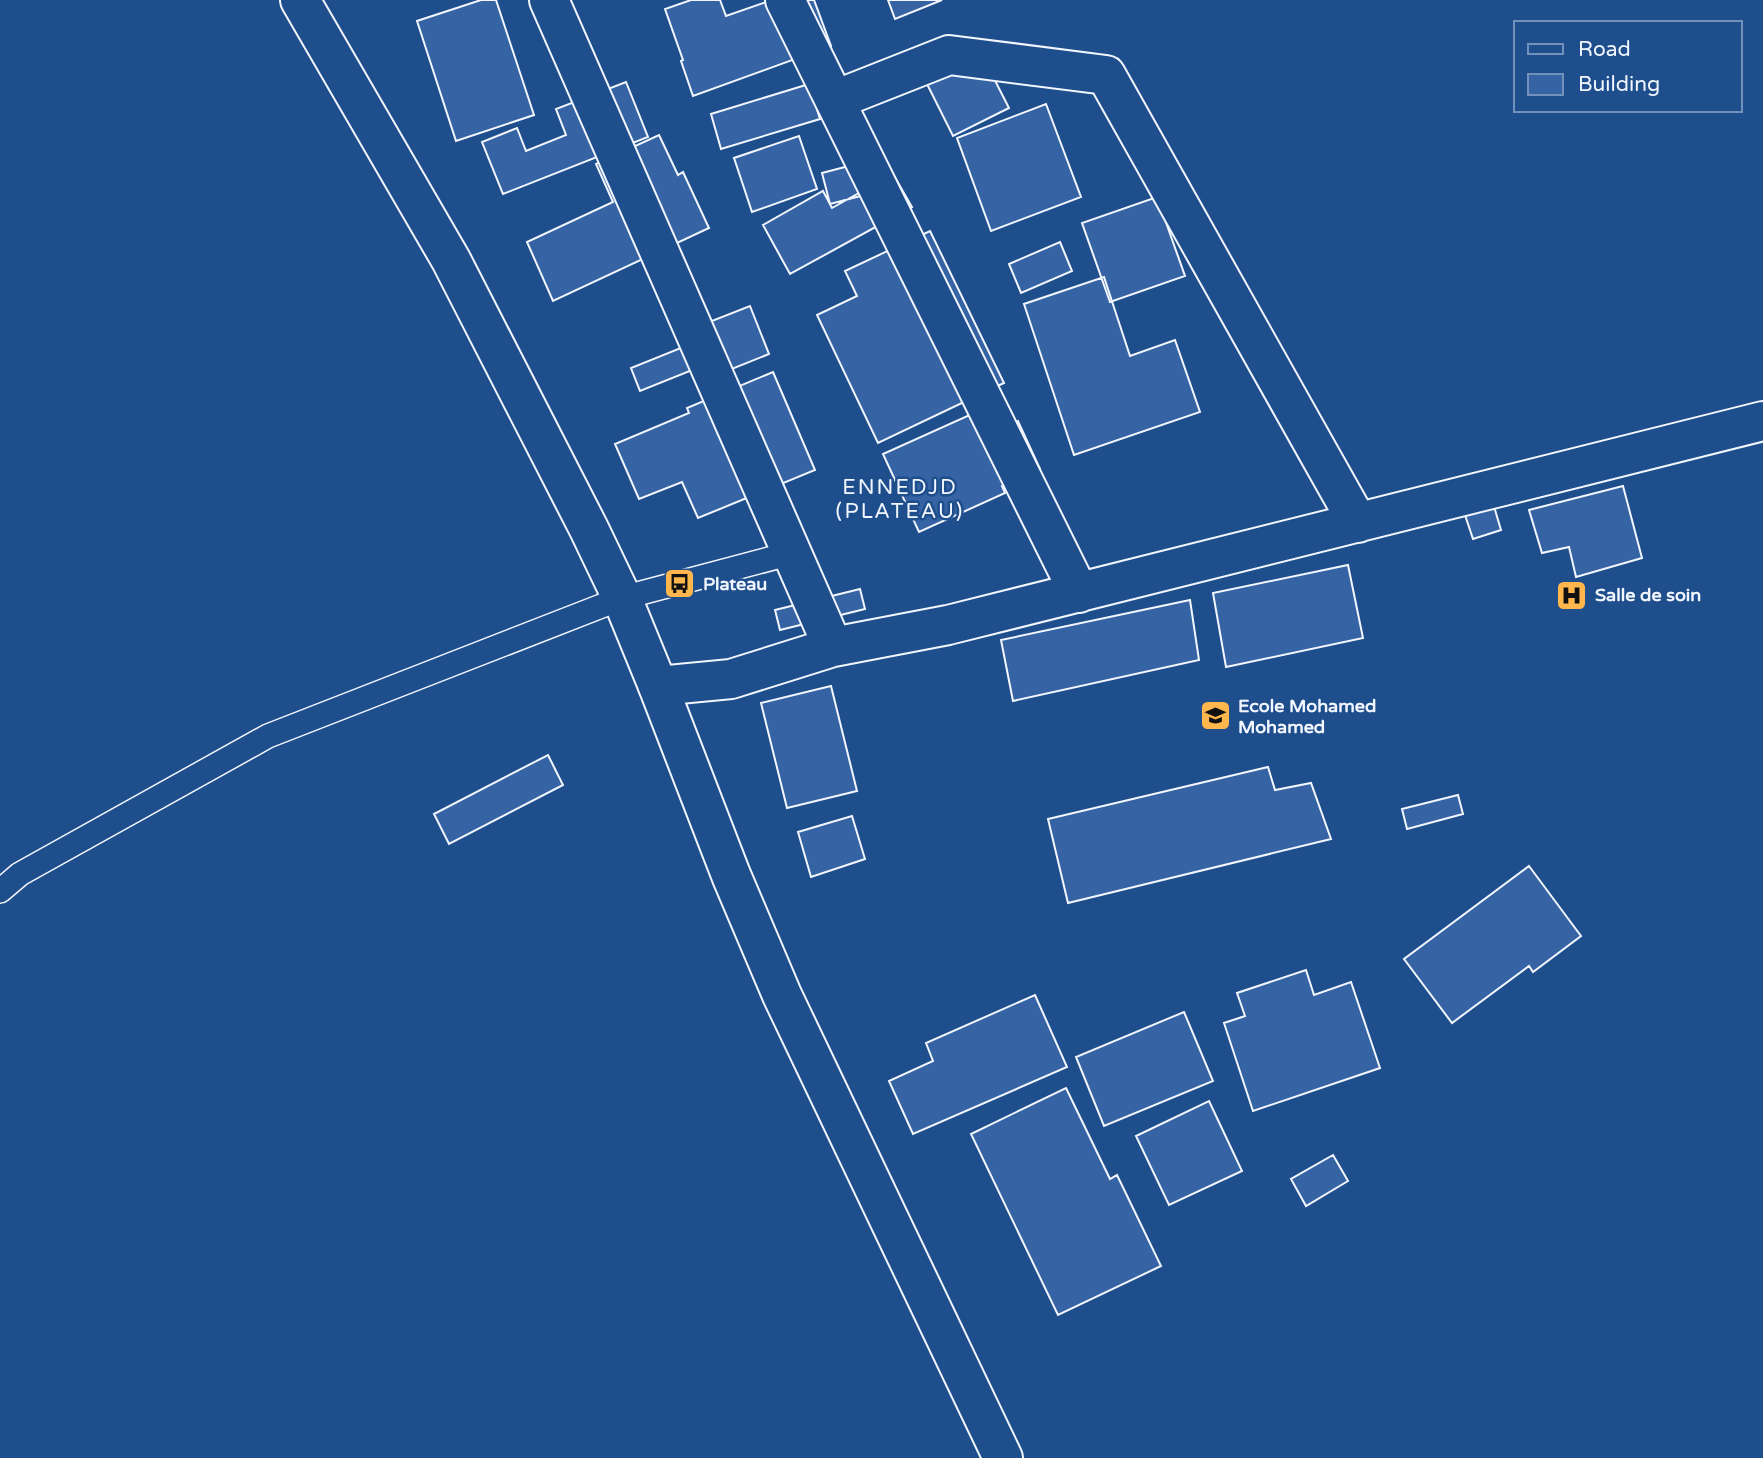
<svg xmlns="http://www.w3.org/2000/svg" width="1763" height="1458" viewBox="0 0 1763 1458" font-family="'Varela Round',sans-serif">
  <rect width="100%" height="100%" fill="#1f4e8c"/>
  <path fill="#3563a3" stroke="#f2f6ff" stroke-width="2" d="M481,0H496L534,115L456,141L417,21Z
    M691,0H720L726,16L772,0H814L831,46L693,96L681,61L683,60L665,9Z
    M888,0H942L895,19Z
    M981,53L1009,108L953,136L925,80Z
    M626,82L648,137L503,194L482,142L517,128L526,151L566,135L556,109Z
    M809,84L820,119L721,149L711,114Z
    M1046,104L1081,197L991,231L957,138Z
    M659,135L678,175L683,172L709,228L553,301L527,242L613,202L596,164Z
    M799,136L817,189L752,212L734,158Z
    M864,162L872,193L830,204L822,173Z
    M893,174L912,207L790,274L763,225L823,191L832,208Z
    M1157,197L1185,276L1110,302L1082,223Z
    M930,231L1004,383L878,443L817,315L857,296L845,271Z
    M1060,242L1072,271L1021,293L1009,264Z
    M1104,277L1130,356L1175,340L1200,412L1074,455L1024,304Z
    M750,306L769,354L707,379L702,366L640,391L631,368L681,348L676,335Z
    M773,372L815,470L698,518L682,482L639,499L615,444L689,413L687,408Z
    M974,413L985,437L1018,421L1040,469L1002,486L1005,493L919,532L883,454Z
    M1623,486L1642,558L1576,577L1569,547L1542,553L1529,510Z
    M1493,503L1501,530L1473,539L1464,512Z
    M1348,565L1363,638L1226,667L1213,593Z
    M860,589L865,609L780,630L775,610Z
    M1190,600L1199,660L1013,701L1001,640Z
    M831,686L857,791L787,808L761,703Z
    M548,755L563,785L449,844L434,814Z
    M1268,767L1275,790L1311,783L1331,839L1068,903L1048,819Z
    M1458,795L1463,814L1407,829L1402,809Z
    M852,816L865,859L811,877L798,832Z
    M1529,866L1581,936L1533,972L1529,966L1452,1023L1404,959Z
    M1306,970L1314,995L1351,982L1380,1068L1253,1111L1224,1023L1245,1016L1237,993Z
    M1035,995L1067,1067L913,1134L889,1081L933,1061L926,1043Z
    M1184,1012L1213,1081L1104,1126L1076,1057Z
    M1066,1088L1110,1179L1117,1175L1161,1266L1058,1315L971,1134Z
    M1209,1101L1242,1171L1169,1205L1136,1136Z
    M1333,1155L1348,1181L1306,1206L1291,1179Z"/>
  <g fill="none" stroke-linecap="round" stroke-linejoin="round">
    <defs>
      <path id="service" d="M0,891L20,874L268,736L622,598L792,553"/>
      <path id="minor" d="M549,0L833,647
        M785,0L1079,593
        M835,100L949,55L1106,75L1358,523
        M658,686L731,679L833,647L948,625L1763,421"/>
      <path id="secondary" d="M300,0L451,260L589,529L622,598L658,686L731,875L782,995L1003,1458"/>
    </defs>
    <use href="#service" stroke="#f2f6ff" stroke-width="26"/>
    <use href="#minor" stroke="#f2f6ff" stroke-width="42"/>
    <use href="#secondary" stroke="#f2f6ff" stroke-width="42"/>
    <use href="#service" stroke="#1f4e8c" stroke-width="23"/>
    <use href="#minor" stroke="#1f4e8c" stroke-width="38"/>
    <use href="#secondary" stroke="#1f4e8c" stroke-width="38"/>
  </g>
  <defs>
    <symbol id="bus-square" viewBox="-11 -11 22 22"><rect x="-9" y="-9" width="18" height="18" rx="4" fill="#ffb74d" stroke="#1f4e8c"/><path d="M-5-6H5V4H4V6H2V4H-2V6H-4V4H-5ZM-3.5-4V0h7V-4ZM-3.5 1.2v1.5H-2V1.2ZM2 1.2v1.5H3.5V1.2Z" fill="#111"/></symbol>
    <symbol id="hospital-square" viewBox="-11 -11 22 22"><rect x="-9" y="-9" width="18" height="18" rx="4" fill="#ffb74d" stroke="#1f4e8c"/><path d="M-5-5h3v3.5h4V-5h3V5h-3V1.5h-4V5h-3Z" fill="#111"/></symbol>
    <symbol id="school-square" viewBox="-11 -11 22 22"><rect x="-9" y="-9" width="18" height="18" rx="4" fill="#ffb74d" stroke="#1f4e8c"/><path d="M0-5L7-2L0 1L-7-2ZM-4 1L0 2.5L4 1V4Q0 6-4 4Z" fill="#111"/></symbol>
  </defs>
  <g fill-rule="evenodd">
    <use href="#bus-square" x="662" y="566" width="35" height="35"/>
    <use href="#hospital-square" x="1554" y="578" width="35" height="35"/>
    <use href="#school-square" x="1198" y="698" width="35" height="35"/>
  </g>
  <g text-anchor="middle" dominant-baseline="central" stroke-width="5" stroke-linejoin="round" paint-order="stroke">
    <g font-size="18" font-weight="bold" fill="#f2f6ff" stroke="#1f4e8c" text-anchor="start">
      <text x="703" y="584">Plateau</text>
      <text x="1595" y="595">Salle de soin</text>
      <text x="1238" y="706">Ecole Mohamed<tspan x="1238" dy="21">Mohamed</tspan></text>
    </g>
    <g font-size="21" letter-spacing="2" fill="#f2f6ff" stroke="#1f4e8c">
      <text x="900" y="487">ENNEDJD<tspan x="900" dy="24">(PLATEAU)</tspan></text>
    </g>
  </g>
  <rect x="1514" y="21" width="228" height="91" fill="#1f4e8c" stroke="#7391ba" stroke-width="2"/>
  <rect x="1528" y="44" width="35" height="10" fill="#1f4e8c" stroke="#7391ba" stroke-width="2"/>
  <text x="1578" y="56" font-size="21" fill="#f2f6ff">Road</text>
  <rect x="1528" y="74" width="35" height="21" fill="#3563a3" stroke="#7391ba" stroke-width="2"/>
  <text x="1578" y="91" font-size="21" fill="#f2f6ff">Building</text>
</svg>
